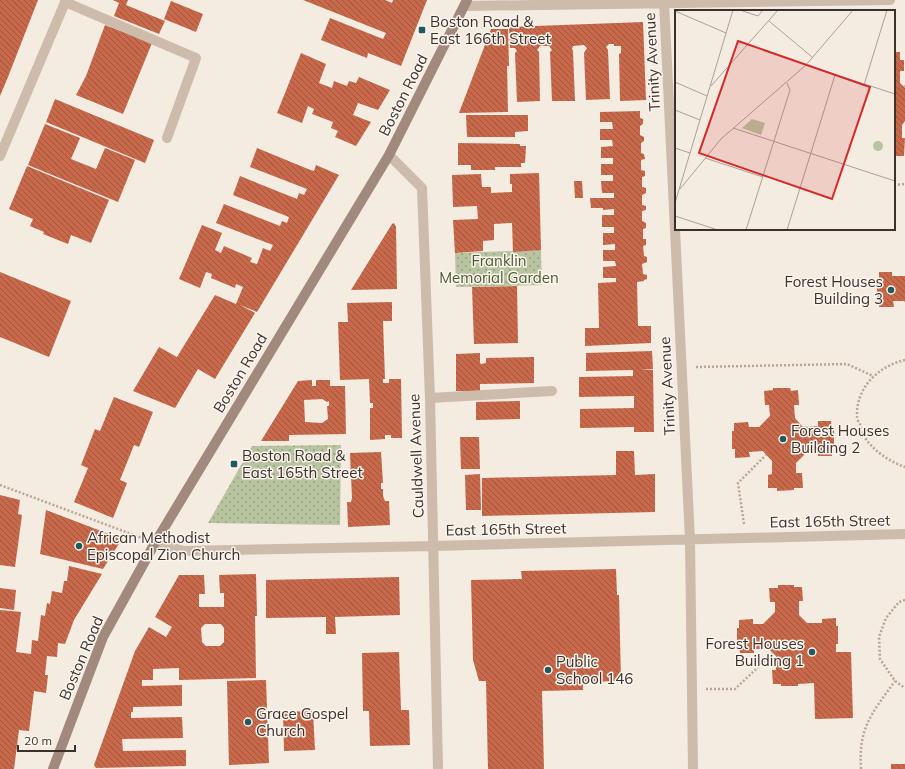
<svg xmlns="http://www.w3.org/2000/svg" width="905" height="769" viewBox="0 0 905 769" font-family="Mulish,sans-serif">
  <defs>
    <pattern id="grass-dots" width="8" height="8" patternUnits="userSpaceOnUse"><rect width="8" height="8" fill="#b8c4a0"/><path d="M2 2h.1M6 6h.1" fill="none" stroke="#97a083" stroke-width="1.8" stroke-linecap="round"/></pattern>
    <pattern id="building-back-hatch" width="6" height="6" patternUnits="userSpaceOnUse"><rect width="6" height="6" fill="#c8694b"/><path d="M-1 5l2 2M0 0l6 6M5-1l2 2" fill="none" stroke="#a4573f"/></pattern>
  </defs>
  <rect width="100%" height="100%" fill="#f4ebe1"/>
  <path fill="url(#grass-dots)" d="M541,250L542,285L456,287L455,253Z
    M341,445L340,525L208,523L252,446Z"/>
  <path fill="url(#building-back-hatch)" fill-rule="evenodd" d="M0,0H38L8,77H3H8L0,96Z
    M113,0H128L126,5L165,21L159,34L114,16L119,3Z
    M303,0H385L392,3L393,0H427L401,66L368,53L367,58L321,40L330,18L383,39L386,33Z
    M171,1L203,14L196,32L164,19Z
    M643,22L646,100L620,101L619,54L621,53V46H614V44H609L606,47L608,50L610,99L586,100L584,53L587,48L584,45L573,46L572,49L573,51L575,101H552L550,52L552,50L549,46H540L537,50L539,52L540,101L517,102L515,53L517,51L515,48H510L509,27Z
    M105,25L152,43L123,114L76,95L86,76Z
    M491,29H508L509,66H507L508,112L459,113Z
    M894,52H900V60H904V71H900V83L905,88V121L902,125V138H905L904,156H894Z
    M301,53L326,64L319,83L332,88L334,81L347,86L349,81L356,83L359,77L390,90L378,110L358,103L353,115L371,122L356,146L335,137L338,131L331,128L333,122L312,114L314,109L308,106L302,123L277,113Z
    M55,99L154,140L145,163L46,122Z
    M640,111V118L643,119V124L640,126V135L644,137V141L641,143V153L644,154L645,159L641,160V170L645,171V176L642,177V187L646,188V193L642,195V205L646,206V210L642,211V221L646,223V228L643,229V239H646V245L643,246L644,256L647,257V262L642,264L643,274L647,275V279L644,280V281L637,282L638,326H651V343L585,346V328H599L598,283L616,282V278H603V267L616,266L615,261H603V250H615V244L603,245V233H614V227H602V215H614V209L603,210V208H591L590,198H614V193H602L601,181H613V175H601V164H613V158H601V147L613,146L612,140H600V129H613L612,122H600V112Z
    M466,115H528V131L515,132V137H467Z
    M45,124L80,138L71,159L96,169L105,148L135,160L118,202L28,165Z
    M458,143L520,144V146H526L525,163H521V167H495V170H471V165H458Z
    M257,148L308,169L314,171L316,165L339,175L257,312L240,305L255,313L215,379L198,369L175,408L133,391L159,347L177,357L215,295L236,304L243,287L236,284L235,288L211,278L212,274L206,272L200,288L179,279L202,225L222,233L215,250L221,253L224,246L252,258L250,262L257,264L263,248L270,251L273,245L216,223L224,204L280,226L282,221L287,223L289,217L233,195L240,176L297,199L299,193L304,195L307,189L250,167Z
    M27,166L109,200L91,243L71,235L68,244L43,234L44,232L30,226L33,219L9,209Z
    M539,173L541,250L513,252L512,223L494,224V240L483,241V251L455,253L453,220L478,219L477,206L453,207L452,175L481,174L482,187H491V193L512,192V184H510V174Z
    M574,181H582L583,198H575Z
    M394,223L396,227L397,289L351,290L392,224Z
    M0,272L71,301L49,357L0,337Z
    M879,272H892V276H905V302L904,301H893L894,307H879V298H877V281H879Z
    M517,286L518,343L474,344L472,287Z
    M392,302V321H383L385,379H383V383H389V379H401L402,438H391V435H385V439L370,440V408H373V403H370L369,379L340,380L338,322H348L347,303Z
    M652,351L653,369L641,370H653L654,432H634V427L580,428V409L634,408V396L579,397V377L633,376V370L586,371V353Z
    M480,353V363L481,364L486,363V358L534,357V383L480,384V391H456V354Z
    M312,380V386H316V380H330V386H345L346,434L289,435V441H261L298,381ZM322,399L327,402L329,401V406H327L328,419L322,423L305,422L304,400Z
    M773,388H790L791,391L798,390L799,405H794L795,418L803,427L818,426V421H831L832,430H834V447H832V456H818V452H807L796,463V473H802L803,488H794V490L777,491V488H768V475L772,474V461L763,451L749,452L750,457L735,458V449H732V431H734V423L748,422L749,427H759L770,416L769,405H765L764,391L773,390Z
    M114,397L153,412L139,447L134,445L120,480L127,483L113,518L74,502L88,468L81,465L95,429L100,431Z
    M520,401V419L476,420V402Z
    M460,437H479L480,469H461Z
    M616,451H634L635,475L655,474V512L482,516V478L616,475Z
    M381,452L383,483H381V489H383V496L385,501H389L390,525L348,527L347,502H351L352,498L350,453Z
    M480,474L481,510H466L465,475Z
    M0,495L20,500L18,514L22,515L15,567L0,565Z
    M46,510L122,539L103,569L40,554Z
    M69,566L102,574L74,620L65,644L58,643L57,657L47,656L45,675H48L46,693L34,691L29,731L19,730L14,769H0V610L21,612L16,652L31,654L32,640L38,641L41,615L45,616L47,603L50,604L52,591L62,593L64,581H67Z
    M616,569L617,595H619L621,681L583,682V690L542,691L544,769H488L486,681H479L473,660L471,580L522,579L521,571Z
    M256,574L257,616H255L256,678L179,680V668L153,669V680H142V686L182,685V706L133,707V712H131V718L182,717L183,738L122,739L123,751L186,750V766L96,768L94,765L135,651L149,627L166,637L172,627L155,617L179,575H204L205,594H199V607H224V593H220L219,575ZM205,624H221L224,628V642L220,646H206L202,642L201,628Z
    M399,577L400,615L335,617L336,634H326V617L266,618V580Z
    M778,585H794V587H802L803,601H799V615L807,623H822V619L836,618V626H838V644H836V652H851L853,718L815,719L814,683L798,684V686H781V684H773L772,670H776V656L769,649H754V653H740L739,645H737V628H739V620L753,619V624H763L775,612V602H770L769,588H778Z
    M0,588L16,590L14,610L0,608Z
    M399,652L401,710H409L410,745L370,746L369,711H363L362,653Z
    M266,680L269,763L229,765L227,681Z
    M313,711L315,750L284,751L283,712Z
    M891,764H905V769H891Z"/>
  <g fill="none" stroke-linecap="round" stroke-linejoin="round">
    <path stroke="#b9a596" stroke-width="2.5" stroke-dasharray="2 2" stroke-linecap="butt" d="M904,87L905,86
      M894,185L905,184
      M905,360C879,366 856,387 857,416C857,418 858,422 860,424C861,428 862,433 864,436C872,450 890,462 905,467
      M696,367L847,364L873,376
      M0,485L142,538
      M744,524L738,483L766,455
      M905,600L899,602L886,618L879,637L880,659L895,681L905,688
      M706,689H735L773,653
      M861,769C858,728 872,713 895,681"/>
    <path stroke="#cdbbac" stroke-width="10" d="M65,2L196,58L167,138
      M430,398L552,391"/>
    <path stroke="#cdbbac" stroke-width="10" d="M664,2L690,540L693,769
      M465,6L890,0
      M389,155L422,188L430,398L438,769
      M0,156L66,0
      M155,543L184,551L434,546L905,534"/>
    <path stroke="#a18a7d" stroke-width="10" d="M53,769L103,637L155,543L389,155L467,0"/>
  </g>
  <g fill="#1f5a5e" stroke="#fbf5ee" stroke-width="1.5">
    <rect x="418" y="26" width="8" height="8" rx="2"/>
    <circle cx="891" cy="290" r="4"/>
    <circle cx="783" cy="439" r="4"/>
    <rect x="230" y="460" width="8" height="8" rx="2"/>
    <circle cx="79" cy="546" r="4"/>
    <circle cx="812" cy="652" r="4"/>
    <circle cx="548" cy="670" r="4"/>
    <circle cx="248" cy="722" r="4"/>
  </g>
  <g text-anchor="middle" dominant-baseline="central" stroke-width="3" stroke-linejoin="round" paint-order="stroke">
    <g font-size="15" fill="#3b302b" stroke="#fbf5ee" text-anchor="start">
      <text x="430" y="21">Boston Road &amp;<tspan x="430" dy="17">East 166th Street</tspan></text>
      <text x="883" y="281" text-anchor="end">Forest Houses<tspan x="883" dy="17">Building 3</tspan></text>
      <text x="791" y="430">Forest Houses<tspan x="791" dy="17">Building 2</tspan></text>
      <text x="242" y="455">Boston Road &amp;<tspan x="242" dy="17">East 165th Street</tspan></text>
      <text x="87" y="537">African Methodist<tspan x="87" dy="17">Episcopal Zion Church</tspan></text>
      <text x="804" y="643" text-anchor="end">Forest Houses<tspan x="804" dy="17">Building 1</tspan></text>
      <text x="556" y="661">Public<tspan x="556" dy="17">School 146</tspan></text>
      <text x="256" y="713">Grace Gospel<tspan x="256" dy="17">Church</tspan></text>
    </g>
    <g font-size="15" fill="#3b302b" stroke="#fbf5ee">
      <text transform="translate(652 62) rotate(-93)">Trinity Avenue</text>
      <text transform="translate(403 95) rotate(-63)">Boston Road</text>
      <text transform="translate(240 373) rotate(-59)">Boston Road</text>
      <text transform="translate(667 386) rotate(-93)">Trinity Avenue</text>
      <text transform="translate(416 456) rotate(-92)">Cauldwell Avenue</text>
      <text transform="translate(830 521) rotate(-1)">East 165th Street</text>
      <text transform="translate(506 529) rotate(-1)">East 165th Street</text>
      <text transform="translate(81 658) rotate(-67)">Boston Road</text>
    </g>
    <g font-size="15" fill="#4a5a2e" stroke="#fbf5ee">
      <text x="499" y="260">Franklin<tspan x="499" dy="17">Memorial Garden</tspan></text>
    </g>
  </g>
  <g transform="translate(675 10)">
    <rect width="220" height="220" fill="#f4ebe1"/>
    <path d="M77,109L90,113L86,125L67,118Z" fill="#b8c4a0"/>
    <path d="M198 136a5 5 0 1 1 10 0a5 5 0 1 1-10 0Z" fill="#b8c4a0"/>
    <path fill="none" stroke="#aaa098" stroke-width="1" d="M65,0L83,6L88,0M0,1L51,23M94,11L137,47M131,55L220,84M0,72L32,86M189,75L212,0M36,76L103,0M0,100L25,110M58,118L220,171M0,138L15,143M30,148L88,167M5,179L46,129L131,55L178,0M0,193L58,0M0,206L43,220M71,220L115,80L112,73M112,220L160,65"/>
    <path fill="#d62828" fill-opacity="0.15" stroke="#d62828" stroke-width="2" d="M63,31L195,77L157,189L24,143Z"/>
    <rect width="220" height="220" fill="none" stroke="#3b302b" stroke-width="2"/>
  </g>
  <path d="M18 745v6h57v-6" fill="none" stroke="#3b302b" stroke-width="2"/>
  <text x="24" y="745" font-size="12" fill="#3b302b" stroke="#fbf5ee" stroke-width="3" paint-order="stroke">20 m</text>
</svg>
